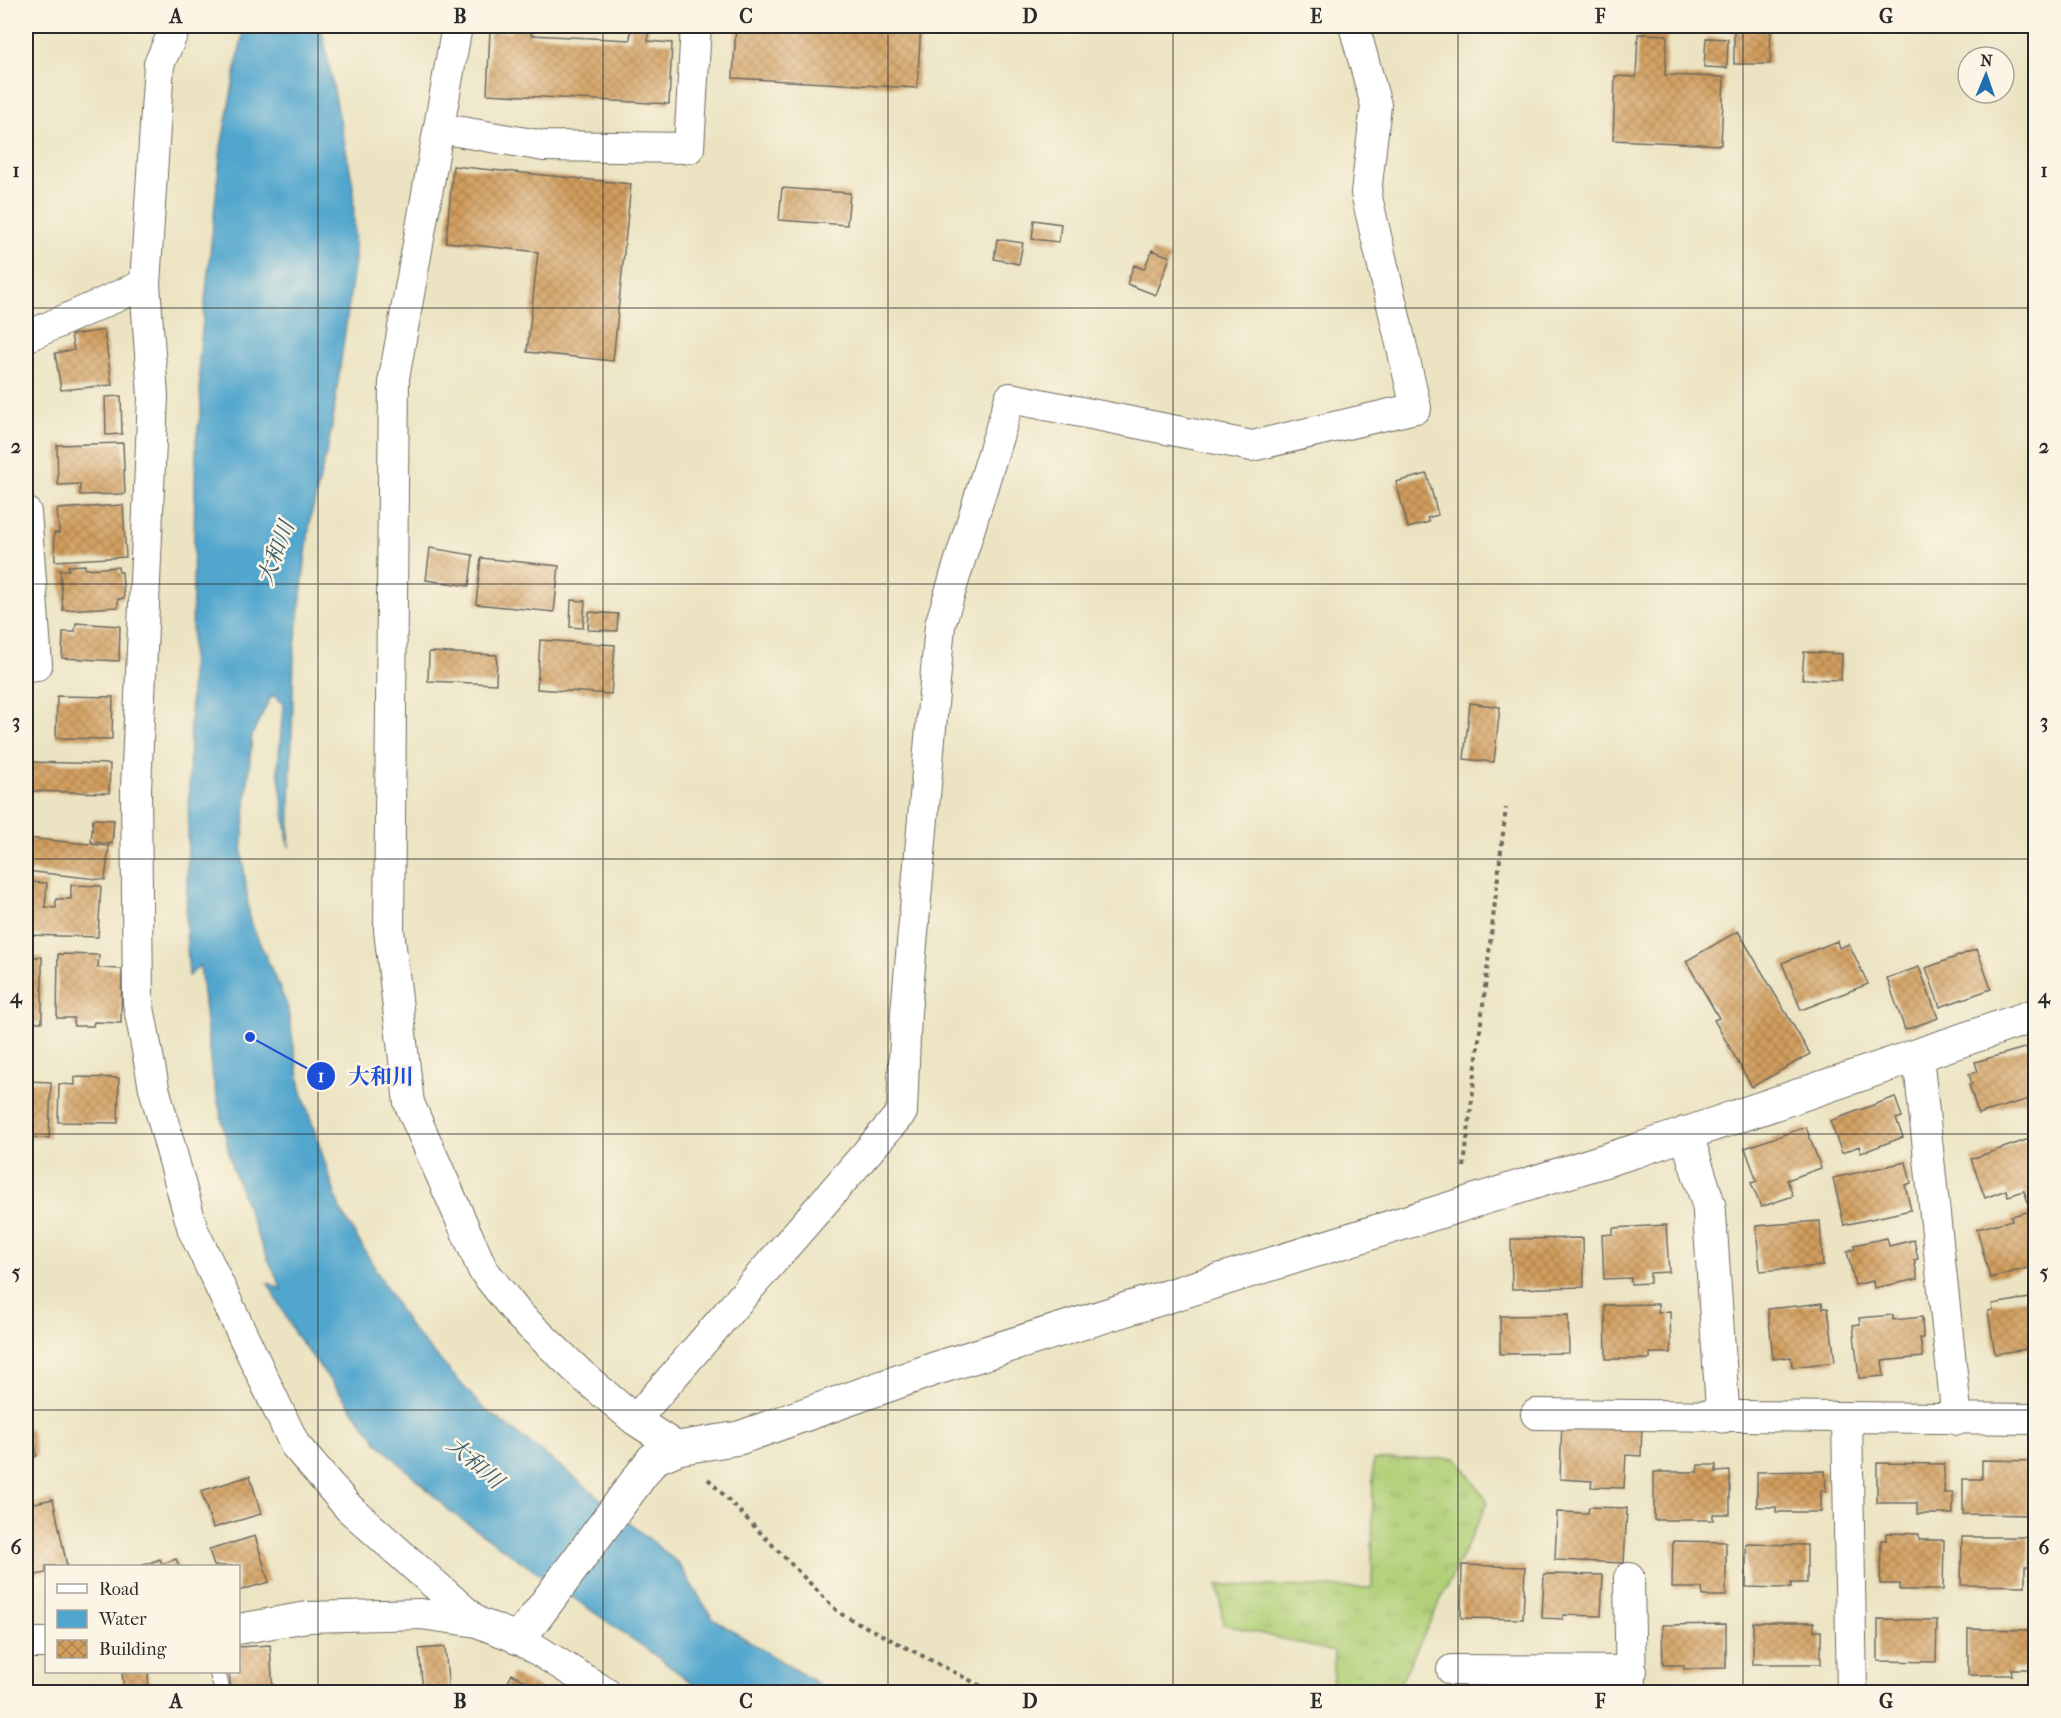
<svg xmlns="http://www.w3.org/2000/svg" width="2061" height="1718" viewBox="0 0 2061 1718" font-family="'IM FELL French Canon','Noto Serif JP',serif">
  <defs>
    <pattern id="grass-tufts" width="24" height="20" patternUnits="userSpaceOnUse" patternTransform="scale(1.5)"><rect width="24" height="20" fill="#b1d078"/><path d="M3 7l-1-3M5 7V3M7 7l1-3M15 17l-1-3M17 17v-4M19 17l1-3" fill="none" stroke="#98b368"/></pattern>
    <pattern id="building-cross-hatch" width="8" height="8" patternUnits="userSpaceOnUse" patternTransform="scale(1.5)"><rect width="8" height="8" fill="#d29e5d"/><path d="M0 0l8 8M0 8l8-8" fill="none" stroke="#ab814d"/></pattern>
  </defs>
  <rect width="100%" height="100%" fill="#fcf5e5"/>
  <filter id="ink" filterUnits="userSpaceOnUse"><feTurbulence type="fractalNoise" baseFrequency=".0167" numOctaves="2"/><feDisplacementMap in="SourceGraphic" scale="12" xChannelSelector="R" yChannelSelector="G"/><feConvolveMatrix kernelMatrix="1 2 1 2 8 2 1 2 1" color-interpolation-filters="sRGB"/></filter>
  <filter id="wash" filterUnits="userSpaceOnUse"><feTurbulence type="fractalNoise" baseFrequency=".008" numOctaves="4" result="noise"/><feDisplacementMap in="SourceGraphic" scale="24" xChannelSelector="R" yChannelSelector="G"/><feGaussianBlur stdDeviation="1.35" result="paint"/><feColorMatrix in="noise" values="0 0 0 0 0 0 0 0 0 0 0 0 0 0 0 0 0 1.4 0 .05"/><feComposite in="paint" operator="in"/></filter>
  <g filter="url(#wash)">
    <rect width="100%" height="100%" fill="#ebe3c1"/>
    <path fill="url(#grass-tufts)" stroke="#6e7e52" stroke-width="1.5" d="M1457,1458L1488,1502L1396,1692H1332L1334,1652L1223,1624L1218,1585L1372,1588L1373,1460Z"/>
    <path fill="#51a6cd" stroke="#3e687c" stroke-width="1.5" d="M244,26H321L353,185L355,260L331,432L310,520L294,655L289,847L278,769L283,704L272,695L252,735L242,852L250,921L287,1005L301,1089L340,1209L409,1326L482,1407L568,1472L678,1563L713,1619L831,1692H704L652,1653L451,1512L379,1444L295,1334L268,1283L282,1289L257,1235L232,1167L211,1069L200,965L189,976L186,930L196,440L201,410L199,360L221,147Z"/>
    <g id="blocks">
      <path fill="url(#building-cross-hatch)" d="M512,26H532L531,35L630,40L631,26H649L648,41L672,43L669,104L487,94L490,31L511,33Z
        M736,26H921L917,88L733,78Z
        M1734,26H1771L1770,64H1734Z
        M1638,34L1667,35L1665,75L1724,77L1721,145L1613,140L1615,76L1636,77Z
        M1706,38L1728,39L1727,68L1704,67Z
        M453,166L631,184L613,361L527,352L538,252L446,242Z
        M782,188L850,193L847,225L779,220Z
        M1034,220L1061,224L1059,242L1032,239Z
        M997,239L1023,243L1019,264L994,259Z
        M1152,250L1170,257L1156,295L1127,284L1134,265L1144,269Z
        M104,330L112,385L61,390L55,353L74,350L71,335Z
        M121,396L122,434L106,435L105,397Z
        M123,443L125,494L80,495V484L58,485L57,445Z
        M1427,474L1438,515L1427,518L1429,522L1408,528L1396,482Z
        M123,505L126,557L55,561L54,533H59L57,509Z
        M430,548L473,555L469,586L426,580Z
        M481,558L559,566L554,612L476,604Z
        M85,565V569L118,567L119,572H122L124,598L118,599V607L63,610L60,570H69L68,566Z
        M571,600L585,601L583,628L570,627Z
        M589,612L618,614L617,631L588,630Z
        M76,623L120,626L119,661L62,658L63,632H75Z
        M540,640L615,645L611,694L537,689Z
        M429,652L497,655L496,684L428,681Z
        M1804,652L1842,654L1841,680L1802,679Z
        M57,696L113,697L112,739L56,738Z
        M1470,703L1500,707L1494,762L1464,759Z
        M27,762L110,764L109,793L26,791Z
        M93,819L114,820L112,844L91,842Z
        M26,838L109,846L105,880L26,871Z
        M26,882L47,883L45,907L56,908V899H71V885L101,886L98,937L26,935Z
        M1738,931L1810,1054L1752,1087L1714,1020L1719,1018L1686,961Z
        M1837,941L1839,948L1849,944L1868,984L1801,1010L1782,963Z
        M1977,949L1991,989L1940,1007L1926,968Z
        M58,954L99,955L98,968L122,969L121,1023L94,1022L93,1026H74V1018H57Z
        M26,957H42V1022H28V1025H26Z
        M1919,967L1938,1018L1905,1030L1887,978Z
        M2028,1047L2036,1071V1097L1978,1114L1969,1084H1972L1969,1074L1978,1072L1975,1062Z
        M75,1077L119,1078L118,1123L58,1122L59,1084L75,1085Z
        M26,1081L51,1082L49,1138L26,1137Z
        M1895,1097L1902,1117L1896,1119L1903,1137L1861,1153L1859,1146L1842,1153L1830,1121Z
        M1806,1127L1821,1168L1787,1180L1793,1196L1761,1207L1751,1183L1757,1181L1745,1148Z
        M2032,1138L2036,1149V1200L2028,1202L2024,1191L2008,1196L2006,1190L1985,1198L1971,1159Z
        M1906,1162L1911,1183L1905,1185L1911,1210L1844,1225L1833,1178Z
        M2035,1210L2036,1271L2033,1272L2032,1267L1990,1278L1977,1229L2012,1220L2011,1216Z
        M1820,1221L1823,1266L1760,1271L1756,1226Z
        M1666,1225L1669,1272L1650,1273V1283L1631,1284V1278L1604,1279L1602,1235L1613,1234V1228Z
        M1583,1238L1584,1287L1512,1289L1511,1239Z
        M1887,1238L1889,1246L1914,1240L1918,1259L1914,1260L1918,1279L1874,1288L1873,1281L1855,1285L1847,1251L1855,1249L1854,1245Z
        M2036,1297V1353H2033L2032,1348L1995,1354L1988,1311L1993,1310L1992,1304Z
        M1822,1303L1823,1308H1828L1835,1362L1792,1367L1791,1357L1773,1359L1768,1309Z
        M1658,1304V1313L1670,1312L1671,1353H1650V1359H1606L1605,1305Z
        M1568,1315L1569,1353L1500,1354V1316Z
        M1893,1315V1320L1922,1317L1923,1338H1920L1923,1357L1882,1361L1884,1376L1859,1378L1853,1325L1860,1324L1859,1318Z
        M1562,1420L1642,1423L1641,1456L1626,1455L1624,1488L1591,1487L1592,1481L1560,1479Z
        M31,1428L37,1456L26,1459V1429Z
        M1982,1460L2036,1461V1515L1963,1514V1479H1982Z
        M1877,1463L1944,1464V1493H1953V1514H1917V1503H1877Z
        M1698,1465H1716V1472L1730,1471V1514H1713V1520H1654V1472H1697Z
        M1825,1471L1826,1491H1821V1512H1776V1507H1757V1472Z
        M250,1476L261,1514L213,1528L201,1491Z
        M53,1499L67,1566H46V1573L26,1577V1505Z
        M1589,1507L1627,1508L1624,1563L1555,1560L1557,1512L1588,1513Z
        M1886,1533L1919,1534V1540H1944L1943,1590H1900V1584H1880L1881,1540H1886Z
        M255,1536L269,1582L238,1591V1566H214L209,1550Z
        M1962,1537H2029V1567H2025V1586L1961,1585Z
        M1673,1541L1726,1542V1596H1703L1702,1588H1672Z
        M1746,1544L1807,1545V1583H1791V1588L1746,1587Z
        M160,1559L162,1564L176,1559L179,1566H141Z
        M1462,1565L1525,1567L1523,1619L1461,1618Z
        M1544,1574L1603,1575L1601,1616L1563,1615V1619L1542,1618Z
        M1878,1619L1937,1620L1936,1662L1878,1661Z
        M1753,1622H1814V1631H1821V1664H1753Z
        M1726,1624V1668L1684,1669V1665H1663L1662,1625Z
        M1968,1629L2030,1630V1669H2011L2012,1675H1968Z
        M270,1645L273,1692H231L229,1672H238V1647Z
        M445,1647L449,1692H423L419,1649Z
        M122,1672H148L149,1692H124Z
        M512,1674L542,1689L540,1692H503Z"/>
    </g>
  </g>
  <g filter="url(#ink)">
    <use href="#blocks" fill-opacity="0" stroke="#6e6b60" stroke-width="1.5"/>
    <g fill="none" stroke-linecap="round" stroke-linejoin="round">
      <defs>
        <path id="lane" d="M217,1672L223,1692"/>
        <path id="street" d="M176,26L159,64L145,284L153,396L136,789L138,1002L154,1088L193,1230L295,1445L349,1508L477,1622
          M457,26L394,378L389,930L409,1103L483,1270L519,1315L583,1376L635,1420L678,1448
          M439,128L544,146L689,148L696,26
          M26,337L145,284
          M26,512L37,665L26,666
          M1918,1056L1957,1420
          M1536,1414L2036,1419
          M1847,1418L1852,1692
          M635,1420L902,1112L906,1012L940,625L1010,398L1252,446L1416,408L1366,193L1376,105L1354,26
          M1629,1578L1631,1692
          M238,1629L307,1617L421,1614L477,1622L518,1638L605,1692
          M26,1643H46
          M1452,1670L1632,1671"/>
        <path id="secondary" d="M1686,1133L1709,1206L1723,1416
          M518,1638L535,1618L653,1459L678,1448L739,1438L934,1369L1635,1151L2036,1015"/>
      </defs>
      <use href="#lane" stroke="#6e6b60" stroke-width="17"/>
      <use href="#street" stroke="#6e6b60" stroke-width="32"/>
      <use href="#secondary" stroke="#6e6b60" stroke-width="35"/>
      <path stroke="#6e6b60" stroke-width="4" stroke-dasharray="4.5 4.5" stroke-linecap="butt" d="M1464,1167L1506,808
        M708,1479L839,1613L981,1686L997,1692"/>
      <use href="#lane" stroke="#fff" stroke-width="15"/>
      <use href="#street" stroke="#fff" stroke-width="30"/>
      <use href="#secondary" stroke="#fff" stroke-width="33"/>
    </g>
  </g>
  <path fill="none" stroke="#2b2b2b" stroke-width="1.5" stroke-opacity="0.55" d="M318,26V1692M603,26V1692M888,26V1692M1173,26V1692M1458,26V1692M1743,26V1692M26,308H2036M26,584H2036M26,859H2036M26,1134H2036M26,1410H2036"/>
  <g text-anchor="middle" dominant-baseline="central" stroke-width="5" stroke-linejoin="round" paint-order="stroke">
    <g font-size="22" font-style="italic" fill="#3a5c6c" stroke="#fcf5e5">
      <text transform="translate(276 553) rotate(-69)">大和川</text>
      <text transform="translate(475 1463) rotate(41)">大和川</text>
    </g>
  </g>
  <path fill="none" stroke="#1d4ed8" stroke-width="2" d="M250 1037L321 1076"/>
  <g fill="#1d4ed8" stroke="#fcf5e5" stroke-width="2">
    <circle cx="250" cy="1037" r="6"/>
    <circle cx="321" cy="1076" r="15"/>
  </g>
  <g font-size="18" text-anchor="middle" font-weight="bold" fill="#fff">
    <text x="321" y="1082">1</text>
  </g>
  <g font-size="22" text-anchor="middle" font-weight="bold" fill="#1d4ed8" stroke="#fcf5e5" stroke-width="5" stroke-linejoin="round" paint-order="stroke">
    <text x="381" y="1084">大和川</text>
  </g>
  <rect width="2061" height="1718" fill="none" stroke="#fcf5e5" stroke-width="66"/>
  <rect x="45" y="1565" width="195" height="108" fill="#fcf5e5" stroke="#a8a49b" stroke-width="1.5"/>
  <rect x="57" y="1584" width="30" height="9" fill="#ffffff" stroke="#a8a49b" stroke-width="1.5"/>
  <text x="99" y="1595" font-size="18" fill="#2b2b2b">Road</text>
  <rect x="57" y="1610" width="30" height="18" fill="#51a6cd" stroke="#a8a49b" stroke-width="1.5"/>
  <text x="99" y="1625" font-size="18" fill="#2b2b2b">Water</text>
  <rect x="57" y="1640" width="30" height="18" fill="url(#building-cross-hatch)" stroke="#a8a49b" stroke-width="1.5"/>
  <text x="99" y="1655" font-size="18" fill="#2b2b2b">Building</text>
  <g transform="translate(1986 75) rotate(2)"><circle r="28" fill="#fcf5e5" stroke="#a8a49b" stroke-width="1.5"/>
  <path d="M0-4.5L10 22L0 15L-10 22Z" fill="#1f6fb2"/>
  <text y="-9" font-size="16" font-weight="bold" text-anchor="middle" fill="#2b2b2b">N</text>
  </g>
  <rect x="33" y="33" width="1995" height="1652" fill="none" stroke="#2b2b2b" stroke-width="2"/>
  <g font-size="20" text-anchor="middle" font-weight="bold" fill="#2b2b2b">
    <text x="176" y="23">A</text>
    <text x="460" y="23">B</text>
    <text x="746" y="23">C</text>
    <text x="1030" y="23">D</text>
    <text x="1316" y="23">E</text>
    <text x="1600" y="23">F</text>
    <text x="1886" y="23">G</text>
    <text x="16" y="177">1</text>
    <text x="2044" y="177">1</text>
    <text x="16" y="453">2</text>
    <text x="2044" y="453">2</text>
    <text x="16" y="728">3</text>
    <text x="2044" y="728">3</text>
    <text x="16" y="1003">4</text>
    <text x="2044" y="1003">4</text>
    <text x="16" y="1279">5</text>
    <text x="2044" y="1279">5</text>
    <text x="16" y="1554">6</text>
    <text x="2044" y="1554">6</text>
    <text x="176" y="1708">A</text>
    <text x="460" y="1708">B</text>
    <text x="746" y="1708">C</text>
    <text x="1030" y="1708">D</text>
    <text x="1316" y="1708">E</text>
    <text x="1600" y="1708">F</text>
    <text x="1886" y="1708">G</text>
  </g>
</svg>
